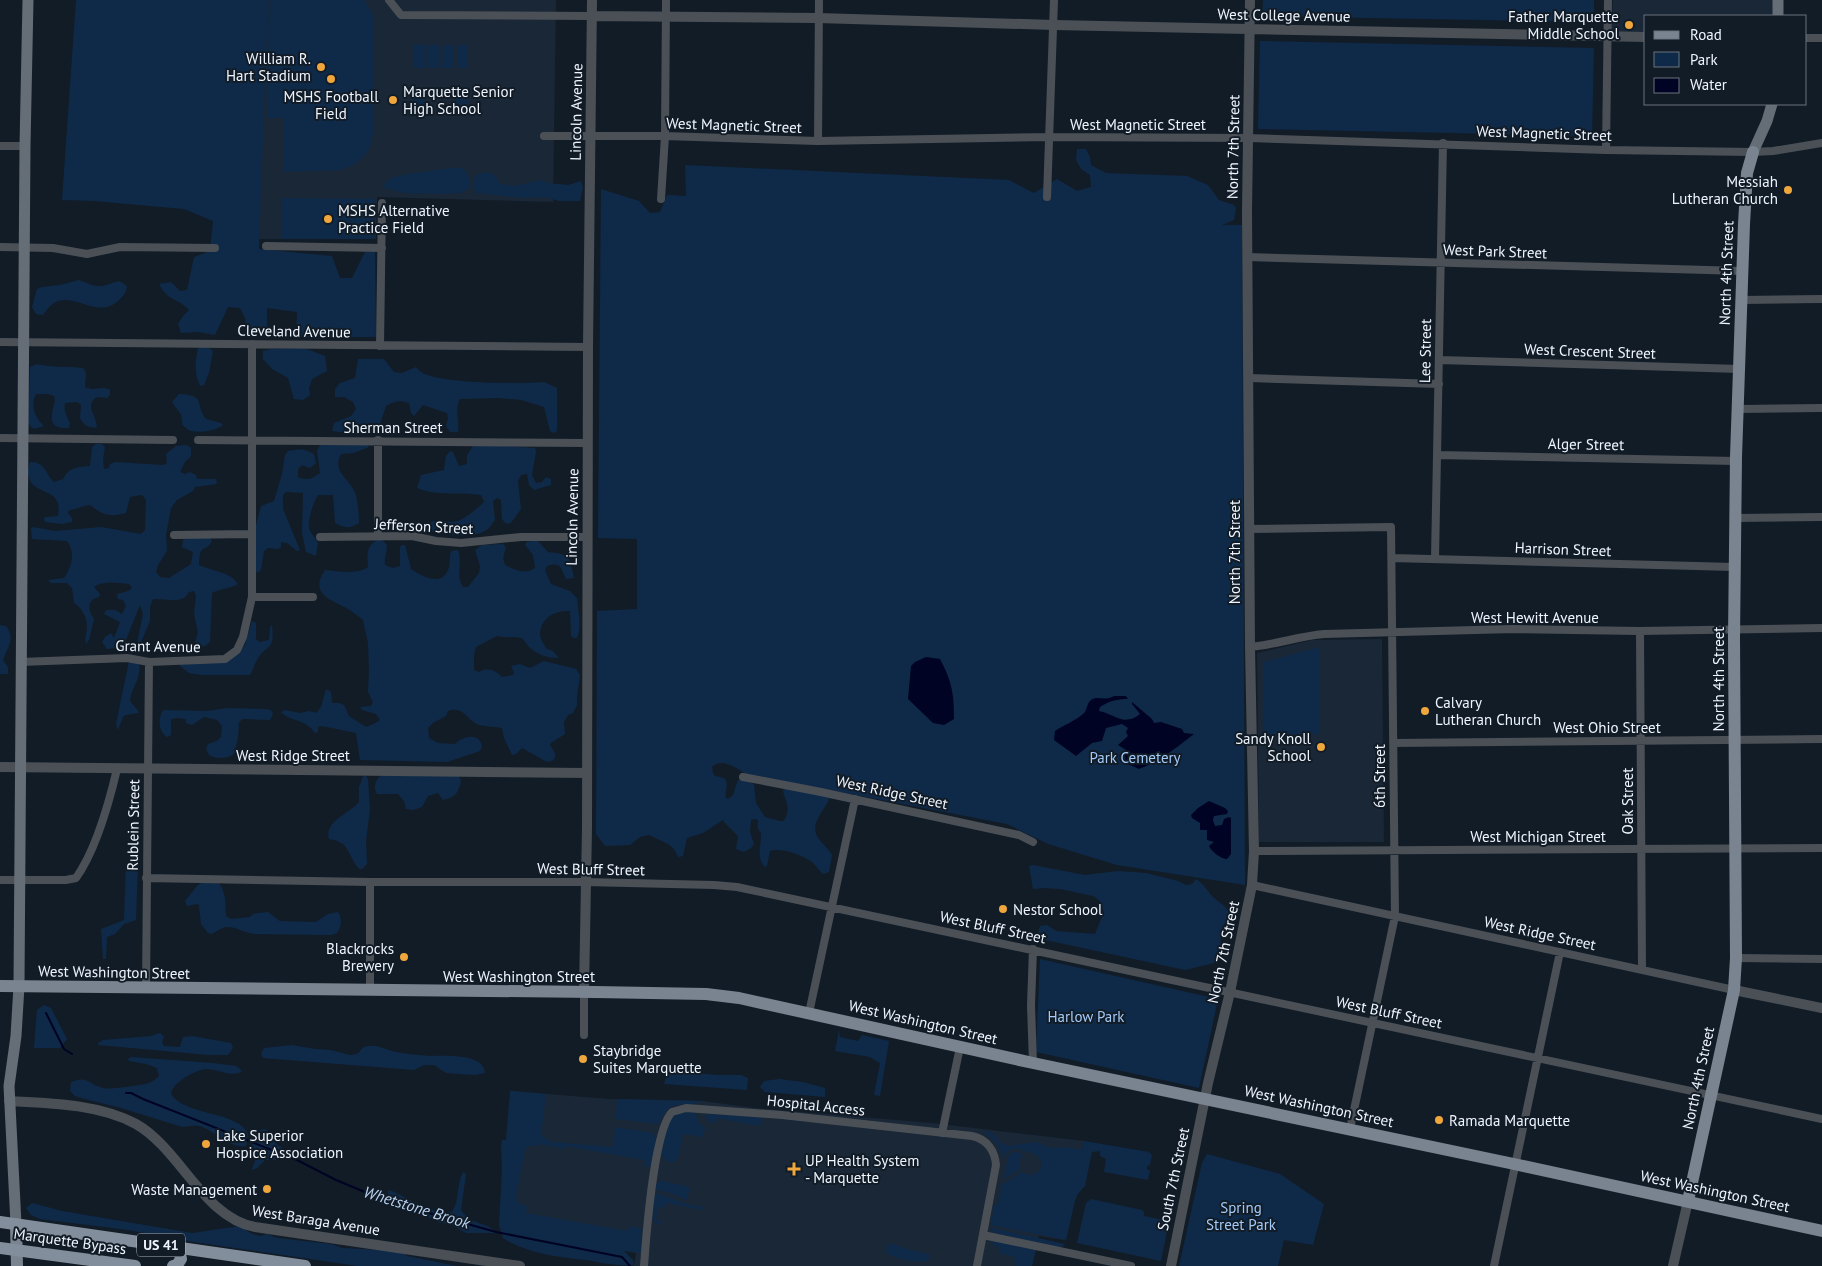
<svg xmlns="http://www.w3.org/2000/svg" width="1822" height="1266" viewBox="0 0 1822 1266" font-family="'PT Sans',sans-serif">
  <rect width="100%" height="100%" fill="#121c27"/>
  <path fill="#192737" d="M211,0H556L553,202L377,197L376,239H259Z
    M1613,0H1774V16H1646V34H1611Z
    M1382,639L1384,842H1259L1257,653L1312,640Z
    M512,1091L609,1099L703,1101L754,1108L932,1123L1084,1141L1064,1240L1039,1236L1032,1266H634L636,1253L521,1230L510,1207Z"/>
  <path fill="#0f2a48" d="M76,0H268L259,249L332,256L340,278H352L365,252L375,250L376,337H296L297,312L267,308V335L246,333L245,318L240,308L228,307L215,335L198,332L181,333L178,324L183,316L189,310C177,297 168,302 159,284L171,282L180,291L187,290L194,257L210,251L213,221L184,209L94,201L62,200Z
    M269,0H364L374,17V131L369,150L362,158L352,166L340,170L283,172V118H267Z
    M1263,0H1594V22L1262,16Z
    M1260,41L1594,48L1592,136L1258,129Z
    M414,44L425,45V68H414Z
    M428,45H439V68H428Z
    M443,45H453V68H442Z
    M457,45H468L467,68H457Z
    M414,89H424V112H413Z
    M456,89H467V113L456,112Z
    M1077,149H1086L1090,157L1091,165L1106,173L1187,176L1208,185L1219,200L1234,205L1236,208L1234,220L1222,225H1242L1245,885L1117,865L1048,844L1007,824L746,774C737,768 721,757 712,767L713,773L715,776L724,778C730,785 724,790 726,798L728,799L733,795L738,780H745L754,784L756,803L765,817L780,821H784C792,804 785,804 783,790L786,788L828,796L829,799C825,810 810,823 817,836C821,843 828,848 832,855L829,872L823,874C819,870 816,866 812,862C803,855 781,847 770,851L767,866L765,867C756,858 761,847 761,836C761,828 760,835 758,828C757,826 758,823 758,820L754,819L751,820L750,832L754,844L751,848L744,852L736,849L738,837C734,830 727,827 723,820L703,833L687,838L683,856L678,857C673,842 661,842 649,835L640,837L630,845L605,846L596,834L597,611L637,609V539L598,538L601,189L639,201L650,213L660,212L667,195L686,196L685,165L1009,180L1034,193L1057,179L1077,191L1091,187L1090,175L1081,169L1076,160Z
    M450,168H463L469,177V188L462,193L438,194L404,193L382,187L390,178L408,174Z
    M486,172L495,175L500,184L515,186L541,180L548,183L568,185L581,181L583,188L580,201H559L545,197L525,198L476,193L473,185L476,175Z
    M282,198L375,199L374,239H281Z
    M79,280C87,283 94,287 102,286C113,285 118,276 127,287C126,293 123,296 119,300C97,321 76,291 54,303C50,305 46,311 43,315L36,314L32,307L37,289L42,287L60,285Z
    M203,346L209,348L213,351L209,373L204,385L200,386C194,372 195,363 198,348Z
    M304,348L325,356L327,371L312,379L309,388L310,395L303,400L294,399L288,378L272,369L263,359V351L271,349Z
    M358,359H384L394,372L402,373L416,367C417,368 419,371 421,372C438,384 522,384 544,382L557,388V431L554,433L550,431L544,407L521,400L498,398L460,399C454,410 460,420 458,432H450L446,426L448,419L447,413L423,405L414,416L411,413L409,403C400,400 394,401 386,406L378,430C364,436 347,433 332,431L334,423L351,416L356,409L353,402L344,397H335V389L340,383L355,378Z
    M37,364C52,368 68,366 83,368L86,372L85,387C94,392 102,385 110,390V395L107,398L97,397C84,405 96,415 97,427C88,429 84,425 80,418L81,405L77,402L65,403C63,412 68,417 70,424L69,428C45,429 52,415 55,400L54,396L48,394H36C30,406 35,418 44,426L34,429L31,427L28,423L30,367Z
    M179,394C207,395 194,404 206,419L221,423L223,425C216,431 200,433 191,431C187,430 185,427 182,424C183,412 177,411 172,402Z
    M321,443L366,444L369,447L354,453L341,454C331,473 351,479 356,495C358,504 359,514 359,523C350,529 344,528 335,523L333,495H318C313,503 308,518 309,528C310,533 316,538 318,543L316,556L306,552L302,533L303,493L286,492L283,495V509L300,550L297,551L287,543L281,542V547L278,549L268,548L264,551L261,570L257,573L255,568L254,533L261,506L274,501L282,474L285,455L288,451C298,449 305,448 314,454L316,463L310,468L302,465L298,469V477C307,481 312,479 320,473L317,451Z
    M96,444H102L105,447L103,459L104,469L109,468L110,464L115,462L163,465L167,463L166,454L176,446L187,445L191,448V456L185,462L180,472L185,474L190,472L196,475L197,479H216L217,484L195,487L193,491L177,500L171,508L166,535L167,551L158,565L156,572L160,577L169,578L191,564L193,552L182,547L183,540L190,538H210L212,541C204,555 200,541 199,565C211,571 231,572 238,584C230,589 221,588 212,593L210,642L205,646L198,647L195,643L198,632L194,614L196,596L194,591L189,592C183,605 165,598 153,599L150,607V621L139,647L137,643L143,614L140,605L123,647L107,649L102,642L105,637L111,633L114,638L120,622L104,614L106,610H115L122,614L126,606L123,600L118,599L117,594L128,591L132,588L129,584C118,583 104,580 94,587L100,594L99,597C86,600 88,610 94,619L89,640L86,644C84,638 87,634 87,628C87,617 83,609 74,603L72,588L67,583H51L48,580L64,578C72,566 76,553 67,541L32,539L31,529L33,527L55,531L101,527L141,534L145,530L146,500L142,495L130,497L126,513C110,517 104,516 90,505C82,506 77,509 69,510L68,513L72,518V522L62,524L45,522L44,519L45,517L58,516C64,485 32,498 28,474C28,469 28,467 30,462C45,461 46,475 54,482L63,479C69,467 78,467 90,466L92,447Z
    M489,445L535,448L536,451L532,475L536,483L542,482L546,477L551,479V485L534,490L529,485L527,474L521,475L518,481L521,509L511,523L506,524L502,519L501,500L497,498L493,501L495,520C493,522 490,527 488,529C473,540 449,534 433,532L429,523C441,517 448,524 458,521C468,517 476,509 484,502L481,495C459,491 438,497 417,488L421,475L444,470L446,456L450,451L453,452L459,466L467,464V455L473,446Z
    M377,540H382L387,545C387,552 384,557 385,565L393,568L400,566V547L402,545H405L411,569C421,576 441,587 448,570C451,564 449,557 451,551L458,550C463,562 455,576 463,587H468L479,573L480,566L475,550L482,545L503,544L506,547L503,558L505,565C515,570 525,575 535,568L533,555L525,545L527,542L537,540L548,552C569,554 570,557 574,578L566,579L560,566L554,564L547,566L545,570L551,584L570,591L577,598C578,611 582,627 577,638H573L571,635L570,611C556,610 541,617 540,634C540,639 544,645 547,649L553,651L559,658C547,658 538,655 529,647C526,644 525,640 521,638C514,636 505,638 497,636L476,647L474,655V670L479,672C488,667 495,670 502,677L513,675L514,673L511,666L520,664L530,668L544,661L576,669L580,675L577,697V705L573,713L568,715L564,722L565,734L551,743L550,745L555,753V758L552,761L547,762L522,748L516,754L512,755L504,738L502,728C494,726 483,727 477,724C465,718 464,706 448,711L446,716L433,723L428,728L429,738L438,743L455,744C463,736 480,732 482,747L480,751L447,762L360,760L356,733L322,726L318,727V732L315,733C305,718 292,723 281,712L285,710L300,713L309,711L316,713L321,707L326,689L331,692L332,703H339L344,705L349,716L366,727L374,724L380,720L376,714L362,710L360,707L371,706L373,702L368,692L369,671L368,643L363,620C359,617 354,613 350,610C333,600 308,595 325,570C337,571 358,575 368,567C367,556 366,546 377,540Z
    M252,621L256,623V639L259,642L269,640L270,627L272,625C275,653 267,642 257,660C254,665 253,671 250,675H202L189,673L180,666L179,661L237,654L245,645Z
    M0,625L6,626C16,638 7,648 3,660L8,667V674H0Z
    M1320,647V734L1264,735V662Z
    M129,661L139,664C142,678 131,688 130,701L139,712L138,713L126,715L123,717L118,730L116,724Z
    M227,708L265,709L271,710L273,714L270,720L243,719L239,722L238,738L234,754C226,759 217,759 209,755L206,749L208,744L217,741L221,737L222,726L217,720L204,717L192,725L186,723V719L178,718L171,719V735L167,737C158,732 158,718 163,710L207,711Z
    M381,775H458L461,781C458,793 456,797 443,800L438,793L428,796L422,807L413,810L406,809L404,801L398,794H377C373,786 375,781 381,775Z
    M363,776H366L368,779L370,809L366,841L367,864L362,869H359C347,855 351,842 329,839C324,821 349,814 359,802V787Z
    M138,862L136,920L124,924L115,934L107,937L106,959H103L101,929L124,920L126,863Z
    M1033,865L1085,875L1118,871L1146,873L1178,881L1186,885L1192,884L1196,879C1204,884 1207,891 1213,897C1222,905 1229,907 1231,919C1217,926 1220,938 1222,952L1214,963L1185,970L1041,939L1038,933L1040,926L1047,925L1056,931L1095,934L1104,912L1099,900L1093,896L1060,889L1043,888L1033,889L1029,866Z
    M203,882H218C227,893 225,903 226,916L231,919L250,917L253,914L268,912L280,921L316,922L328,914L338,912C343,920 341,927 337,933L331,935L254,934C235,931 232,920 212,934L208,933L201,924L199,905L197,904L187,906L185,901L197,886Z
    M1040,959L1218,999L1199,1088L1036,1052Z
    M44,1005L51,1008L67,1039L60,1048H34L37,1010Z
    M839,1030L840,1037L858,1041L862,1035L889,1041L880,1096L874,1095L880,1063L870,1057L835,1051Z
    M160,1033L164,1037L162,1042L164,1046L180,1047L183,1037L192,1036L231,1043L233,1048L228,1055H209L98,1045V1043L103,1040L151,1036Z
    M292,1045L315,1049L331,1050L350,1055L357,1054C362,1050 362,1046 369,1046C378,1045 387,1050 396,1052C407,1054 419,1055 430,1056C444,1056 484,1053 485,1073L475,1075L446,1073L434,1065H424L414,1070L275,1059L263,1058L261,1054L264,1048Z
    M131,1057L213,1063L236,1066L240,1069L242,1072C229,1077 218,1069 206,1069C195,1070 172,1083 171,1094C184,1116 239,1111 248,1134L246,1146C227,1148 215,1130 199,1126C193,1124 187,1128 179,1126L121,1108L89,1100L75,1096L70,1091L71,1082C89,1075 87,1084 103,1088C110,1090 142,1085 149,1083C153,1081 156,1079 159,1076L157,1068L146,1064L129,1061L128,1059Z
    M668,1071L718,1075H741L748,1078L747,1090L664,1084Z
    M779,1079L803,1082L825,1088V1097L765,1092L760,1087L764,1081Z
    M510,1091L546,1094L541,1135L551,1142L613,1147L615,1127L653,1133C658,1143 654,1154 652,1165L644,1167L645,1160L565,1146V1149L540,1144L537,1146H528L525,1149L516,1198L518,1203L527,1206L526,1213L628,1231L629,1226L639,1228L642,1231L641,1253L624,1251L633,1260L634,1265C620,1266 606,1264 592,1261C562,1257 529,1255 503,1238L499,1225L502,1168L501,1145L502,1140H506Z
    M617,1099L703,1101C681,1110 673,1095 659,1123L657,1124L616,1119Z
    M681,1112L695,1113L699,1123L705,1128L703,1137L683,1134L678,1158L675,1162H668L662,1156C664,1139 664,1120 681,1112Z
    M706,1114L762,1117L760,1126L717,1118L716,1123L708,1121L705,1116Z
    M264,1129L267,1130L274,1142L289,1153L279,1157L275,1160H265L257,1168L252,1170C255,1156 260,1160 252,1145L258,1131Z
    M983,1131L991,1132L1002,1144L1009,1146L1036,1142L1051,1148L1063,1147L1082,1150L1084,1141L1149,1152L1152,1155L1150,1165L1147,1166V1169L1150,1171L1148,1180L1104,1172L1106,1159L1100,1156V1151L1092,1152L1085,1186L1077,1195L1075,1201L1066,1240L991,1225L994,1205H998L1002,1185L1022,1172C1031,1178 1040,1174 1042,1164L1037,1155L1016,1148L1006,1152L1004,1158L997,1143Z
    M1012,1152L1021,1153L1023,1155L1019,1161L1020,1169L1004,1179L1008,1157Z
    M1207,1154L1280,1174L1324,1204L1313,1245L1284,1240L1278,1266H1179L1202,1163Z
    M463,1172L466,1174L461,1210C472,1226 489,1222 496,1233H466L450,1224L440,1223L420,1213L394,1208L388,1203L387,1197L389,1190C408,1197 431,1215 452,1212C460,1200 456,1185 463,1172Z
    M661,1181L690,1187L687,1200L676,1195L655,1189L656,1184Z
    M656,1193L693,1206L704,1207L703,1210L666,1203L664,1208L658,1207L656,1220L661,1221V1224L656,1223L653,1220L654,1197V1194Z
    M1091,1199L1142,1210L1144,1212V1216L1169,1221L1161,1261L1077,1243L1086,1203Z
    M32,1203L62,1211L192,1233L240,1226L252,1234L260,1236L267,1234L277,1238L331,1244L342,1248L400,1251L407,1256L457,1266H358L194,1242L128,1230L40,1219L31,1215L26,1208Z
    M990,1228L996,1229L1065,1244L1062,1247H1057L995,1233Z
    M994,1241L1036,1249L1032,1266H1015L1014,1257L1000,1253V1247L993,1246Z
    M887,1244C897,1244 904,1249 914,1251C920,1253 925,1252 930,1255L927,1261C914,1262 897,1260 886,1253Z"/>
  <path fill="#000323" d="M926,657L940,659C952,682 954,693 954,719L944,725L933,723L908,699L911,666L915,662Z
    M1114,696H1126L1128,699C1117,699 1109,701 1100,707L1099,711C1115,714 1123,727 1140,714L1132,704V702L1152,719L1154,723L1161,722L1182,729L1184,733L1194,734C1176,748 1160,761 1139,769L1126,763L1125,756L1126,750L1118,745L1128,736L1126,732L1128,728L1122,724L1106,728L1102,741L1092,743L1076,756L1054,740L1055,731C1064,725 1075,721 1083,714C1088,710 1086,704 1091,700C1098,695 1104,702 1114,696Z
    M1209,801L1225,808L1228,811L1227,814L1214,816L1213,820L1215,826L1222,825L1224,819L1229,817L1231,818V854L1227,859C1221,859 1211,851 1209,846L1214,842L1207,840V830H1200V823L1192,818L1191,815L1198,808Z"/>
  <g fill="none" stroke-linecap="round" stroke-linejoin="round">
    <path stroke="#000323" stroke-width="2" d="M46,1013L64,1049L72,1054
      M126,1093H131L143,1099L297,1160L336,1180L372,1195L429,1213L496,1232L622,1257L630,1266"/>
    <path stroke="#4b5056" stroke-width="8" d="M389,0L401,15L592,16
      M1806,38H1822
      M544,136H665L818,141L1050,137L1248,138L1606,150L1753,152L1773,151L1822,143
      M818,141L819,0
      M0,146H25
      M1606,150L1608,0
      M1047,197L1054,0
      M661,199L665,136L666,0
      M266,246L382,248
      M0,247L53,248L87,254L120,247L215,248
      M1247,257L1742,271
      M1742,300L1822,299
      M0,342L588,347
      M380,346L382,203
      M1439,360L1740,369
      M1248,378L1439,384
      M1739,409L1822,408
      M0,438L173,440
      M198,440L588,443
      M1437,455L1736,461
      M1735,518L1822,517
      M1249,529L1391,527L1395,916L1350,1129
      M174,535L251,534
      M378,536V440
      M320,537L412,536L436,541L461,543L521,537H587
      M1392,558L1734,567
      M1435,559L1443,143
      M252,597H313
      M1640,631L1642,970
      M1250,647C1275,645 1299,636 1324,634L1513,629L1640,631L1822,628
      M20,662L127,658L149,662L225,659L237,650L243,637L252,597V344
      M1393,743L1822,739
      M743,777L821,792L1019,835L1033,842
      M1254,851L1822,848
      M146,878L370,882H585L714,885L737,887L1822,1119
      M0,880H66L76,878C96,850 109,803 117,769
      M1252,885L1734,990
      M1736,958L1822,959
      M146,989L149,662
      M370,991V882
      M809,1013L855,799
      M584,1035V992
      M1033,1063L1031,1005L1033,949
      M942,1133L960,1047
      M983,1235L1131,1266
      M644,1266C646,1238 654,1130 672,1112L686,1108L782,1115L972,1136C987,1139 995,1151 996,1165L977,1266
      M1494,1266L1560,952"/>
    <path stroke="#4b5056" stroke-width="10" d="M592,16L818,18L1054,25L1646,37
      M0,767L587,773
      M1734,990L1822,1008
      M584,992L587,827L588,347L592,0
      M9,1101C50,1103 99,1104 136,1124C180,1149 204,1218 255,1227L520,1266
      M1171,1266L1208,1083L1230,992L1252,885L1254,851L1250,647L1247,211L1250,0
      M1673,1266L1688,1201"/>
    <path stroke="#656d77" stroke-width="11" d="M1778,16V0
      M1753,152L1767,121L1772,104
      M16,1224L9,1086L16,1036L19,986L25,146L28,0"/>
    <path stroke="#7a8490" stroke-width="12" d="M0,986L595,992L706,994L739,998L1033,1063L1514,1164L1822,1231
      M1688,1201L1734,990L1736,958L1734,638L1736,457L1744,224L1747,173L1753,152
      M16,1224L17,1266"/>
    <path stroke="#838e9c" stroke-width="12" d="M0,1222L305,1266
      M0,1248L135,1266
      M173,1266L177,1265L181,1259L179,1248"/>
  </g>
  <g fill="#efa73d" stroke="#121c27" stroke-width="2">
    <circle cx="1629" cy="25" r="5"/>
    <circle cx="321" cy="67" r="5"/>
    <circle cx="331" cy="79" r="5"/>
    <circle cx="393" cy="100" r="5"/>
    <circle cx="1788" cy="190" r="5"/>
    <circle cx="328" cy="219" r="5"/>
    <circle cx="1425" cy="711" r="5"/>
    <circle cx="1321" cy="747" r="5"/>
    <circle cx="1003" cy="909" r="5"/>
    <circle cx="404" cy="957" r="5"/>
    <circle cx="583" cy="1059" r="5"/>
    <circle cx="1439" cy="1120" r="5"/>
    <circle cx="206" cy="1144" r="5"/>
    <path d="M791.5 1161.5h5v5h5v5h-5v5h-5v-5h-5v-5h5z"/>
    <circle cx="267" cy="1189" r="5"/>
  </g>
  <g text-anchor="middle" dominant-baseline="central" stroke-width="4" stroke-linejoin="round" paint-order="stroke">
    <rect fill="#121c27" stroke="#adb4be" stroke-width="1" x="137" y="1233.5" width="48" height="23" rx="4"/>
    <g font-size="14" font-weight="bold" fill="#eff5fe">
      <text x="161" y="1245">US 41</text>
    </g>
    <g font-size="15" fill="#eff5fe" stroke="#121c27">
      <text transform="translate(1284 15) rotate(1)">West College Avenue</text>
      <text transform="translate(576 112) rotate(-89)">Lincoln Avenue</text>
      <text x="1138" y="124">West Magnetic Street</text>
      <text transform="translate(734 125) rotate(2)">West Magnetic Street</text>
      <text transform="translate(1544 133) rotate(2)">West Magnetic Street</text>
      <text transform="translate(1233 147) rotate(-89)">North 7th Street</text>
      <text transform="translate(1495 251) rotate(2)">West Park Street</text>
      <text transform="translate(1726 273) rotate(-88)">North 4th Street</text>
      <text transform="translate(294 331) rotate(1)">Cleveland Avenue</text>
      <text transform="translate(1425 351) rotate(-89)">Lee Street</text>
      <text transform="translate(1590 351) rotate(2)">West Crescent Street</text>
      <text x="393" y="427">Sherman Street</text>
      <text transform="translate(1586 444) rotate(1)">Alger Street</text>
      <text transform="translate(572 517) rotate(-89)">Lincoln Avenue</text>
      <text transform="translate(424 526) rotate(3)">Jefferson Street</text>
      <text transform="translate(1563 549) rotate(2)">Harrison Street</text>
      <text transform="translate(1234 552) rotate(-90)">North 7th Street</text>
      <text x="1535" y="617">West Hewitt Avenue</text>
      <text transform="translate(158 646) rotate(1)">Grant Avenue</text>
      <text transform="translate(1718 679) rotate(-90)">North 4th Street</text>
      <text x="1607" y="727">West Ohio Street</text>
      <text x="293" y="755">West Ridge Street</text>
      <text transform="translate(1379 776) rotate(-90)">6th Street</text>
      <text transform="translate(892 792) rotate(12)">West Ridge Street</text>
      <text transform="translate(1627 801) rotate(-90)">Oak Street</text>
      <text transform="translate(133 825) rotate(-89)">Rublein Street</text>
      <text x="1538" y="836">West Michigan Street</text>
      <text transform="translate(591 869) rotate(1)">West Bluff Street</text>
      <text transform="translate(993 927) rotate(12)">West Bluff Street</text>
      <text transform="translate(1540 933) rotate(12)">West Ridge Street</text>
      <text transform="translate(1223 952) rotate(-78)">North 7th Street</text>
      <text transform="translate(114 972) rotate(1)">West Washington Street</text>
      <text x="519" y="976">West Washington Street</text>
      <text transform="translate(1389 1012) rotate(12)">West Bluff Street</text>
      <text transform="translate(923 1022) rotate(13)">West Washington Street</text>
      <text transform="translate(1698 1078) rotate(-78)">North 4th Street</text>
      <text transform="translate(816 1105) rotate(6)">Hospital Access</text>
      <text transform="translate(1319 1106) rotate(12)">West Washington Street</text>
      <text transform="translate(1173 1179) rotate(-78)">South 7th Street</text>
      <text transform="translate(1715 1191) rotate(12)">West Washington Street</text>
      <text transform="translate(316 1220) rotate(9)">West Baraga Avenue</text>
      <text transform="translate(70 1241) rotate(8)">Marquette Bypass</text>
    </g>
    <g font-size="15" fill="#eff5fe" stroke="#121c27" text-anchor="start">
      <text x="1619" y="16" text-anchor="end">Father Marquette<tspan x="1619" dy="17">Middle School</tspan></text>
      <text x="311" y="58" text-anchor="end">William R.<tspan x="311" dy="17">Hart Stadium</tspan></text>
      <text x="403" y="91">Marquette Senior<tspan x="403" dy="17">High School</tspan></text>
      <text x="331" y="96" text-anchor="middle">MSHS Football<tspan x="331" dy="17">Field</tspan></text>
      <text x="1778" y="181" text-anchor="end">Messiah<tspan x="1778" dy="17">Lutheran Church</tspan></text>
      <text x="338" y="210">MSHS Alternative<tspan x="338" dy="17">Practice Field</tspan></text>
      <text x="1435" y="702">Calvary<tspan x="1435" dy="17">Lutheran Church</tspan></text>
      <text x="1311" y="738" text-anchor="end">Sandy Knoll<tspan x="1311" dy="17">School</tspan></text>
      <text x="1013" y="909">Nestor School</text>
      <text x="394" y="948" text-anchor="end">Blackrocks<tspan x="394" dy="17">Brewery</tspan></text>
      <text x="593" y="1050">Staybridge<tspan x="593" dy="17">Suites Marquette</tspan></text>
      <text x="1449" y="1120">Ramada Marquette</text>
      <text x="216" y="1135">Lake Superior<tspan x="216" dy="17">Hospice Association</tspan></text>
      <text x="805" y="1160">UP Health System<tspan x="805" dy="17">- Marquette</tspan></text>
      <text x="257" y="1189" text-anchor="end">Waste Management</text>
    </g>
    <g font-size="15" fill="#a3caf8" stroke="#121c27">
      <text x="1135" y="757">Park Cemetery</text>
      <text x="1086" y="1016">Harlow Park</text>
      <text x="1241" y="1207">Spring<tspan x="1241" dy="17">Street Park</tspan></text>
    </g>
    <g font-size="16" font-style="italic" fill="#b8d2f1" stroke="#121c27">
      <text transform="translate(417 1207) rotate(17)">Whetstone Brook</text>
    </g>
  </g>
  <rect x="1644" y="15" width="162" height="90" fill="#121c27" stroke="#6a737d"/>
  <rect x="1654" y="31" width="25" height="8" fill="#7a8490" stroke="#6a737d"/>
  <text x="1690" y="40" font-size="15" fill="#eff5fe">Road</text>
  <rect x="1654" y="52" width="25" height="15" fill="#0f2a48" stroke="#6a737d"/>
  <text x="1690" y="65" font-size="15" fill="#eff5fe">Park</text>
  <rect x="1654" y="78" width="25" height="15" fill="#000323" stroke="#6a737d"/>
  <text x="1690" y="90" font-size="15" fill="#eff5fe">Water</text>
</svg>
